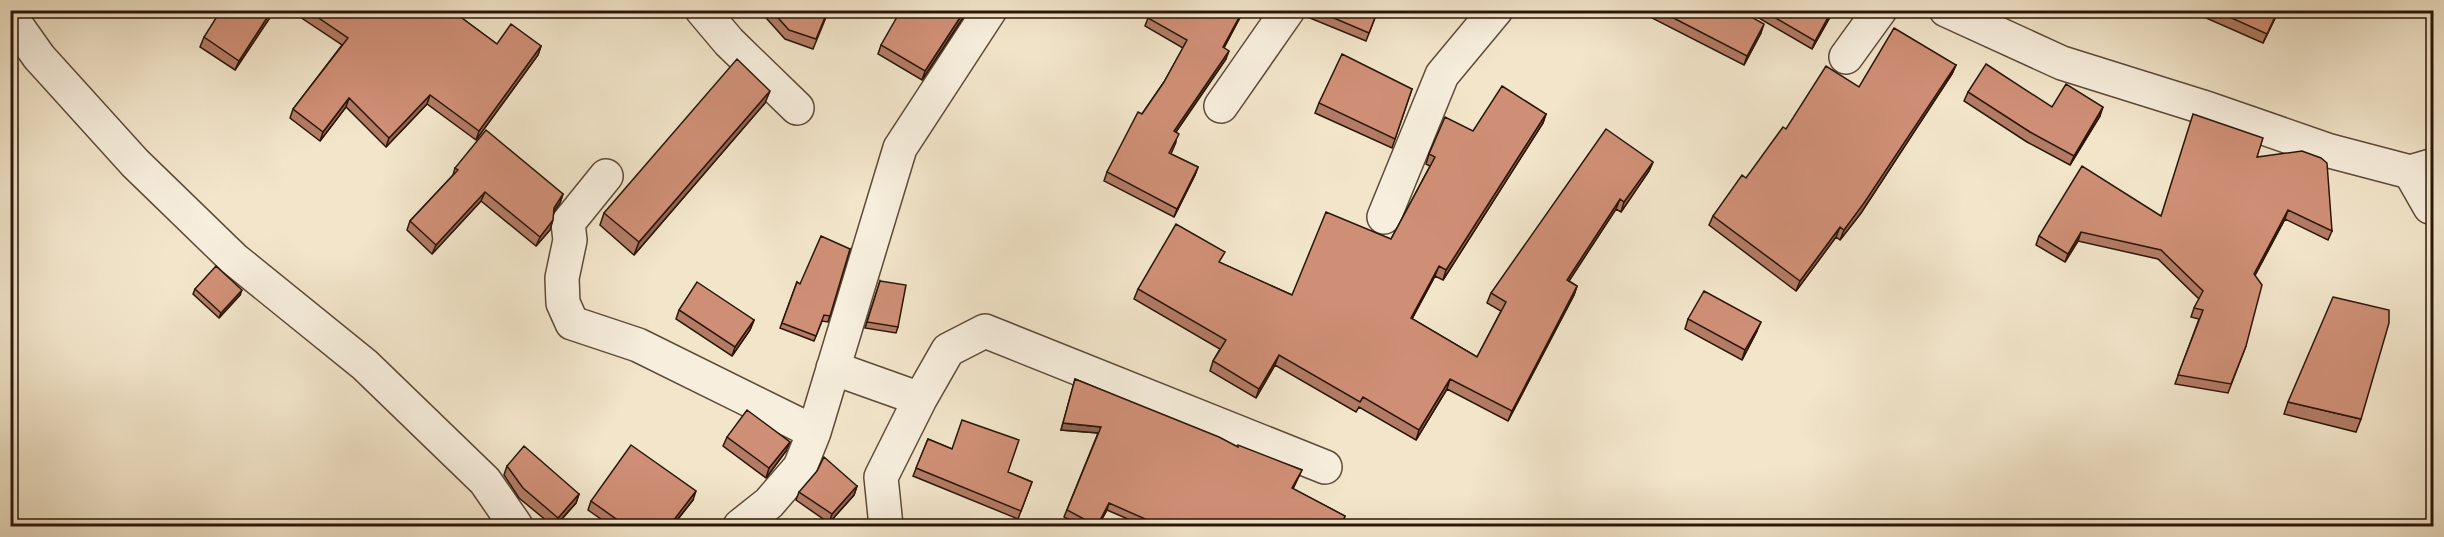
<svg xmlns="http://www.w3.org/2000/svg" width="2444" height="537" viewBox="0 0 2444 537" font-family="'EB Garamond',serif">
  <rect width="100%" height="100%" fill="#f2e5ca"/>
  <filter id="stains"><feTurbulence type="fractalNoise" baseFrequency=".00333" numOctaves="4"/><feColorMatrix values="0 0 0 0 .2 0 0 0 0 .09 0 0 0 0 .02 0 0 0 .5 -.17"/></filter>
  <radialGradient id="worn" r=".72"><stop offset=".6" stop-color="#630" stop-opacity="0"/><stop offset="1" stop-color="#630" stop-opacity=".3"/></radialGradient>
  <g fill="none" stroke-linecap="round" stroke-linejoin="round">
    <defs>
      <path id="street" d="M702,10L729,42L797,108
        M1946,10L2062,63L2209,109L2330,151L2410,172L2434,165
        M10,16L39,57L135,163L234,259L365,365L485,481L516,526
        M1846,57L1880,10
        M1221,106L1288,10
        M2410,172L2430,207L2434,208
        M606,176L568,223L570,240L562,278L563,303L572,323L638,345L814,432
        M1384,217L1442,75L1496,10
        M833,368L920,399
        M740,526L769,503L800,467L814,432L900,148L990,10
        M886,526L881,477L920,399L948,350L985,331L1325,467"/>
    </defs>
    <use href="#street" stroke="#5d4a38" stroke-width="36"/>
    <use href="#street" stroke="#f7eedd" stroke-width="33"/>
  </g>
  <path fill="#b27b65" stroke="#2b1608" stroke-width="1.5" d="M275,10L235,70L200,47L204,37Z
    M299,10H451L497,44L541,46L538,55L476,140L427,104L386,147L346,107L320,141L290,118L293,109L342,45L297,15Z
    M759,10H829L813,49L785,39Z
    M968,10L922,80L878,54L881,45Z
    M1244,10L1224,48L1226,59L1176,132V142L1171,154L1198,167L1195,175L1174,217L1104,181L1107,172L1142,114L1164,82L1183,48L1145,26L1148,18Z
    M1305,10H1378L1366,41L1305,16Z
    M1650,10H1739L1761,33L1744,65L1648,16Z
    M1745,10H1834L1812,49Z
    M2188,10H2279L2263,43Z
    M1956,65L1952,74L1861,213L1840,240L1836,237L1796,291L1709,225L1713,216L1746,178L1786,129L1859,87Z
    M1412,89L1392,148L1315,113L1319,103Z
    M1968,92L2052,107L2100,116L2070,165L2027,142L1964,101Z
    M765,103L634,255L600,225L604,213Z
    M1546,114L1543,123L1443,280L1435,276L1412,319L1477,357L1501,311L1487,303L1491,293L1653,162L1649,171L1621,212L1616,209L1569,281L1577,286L1574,295L1508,421L1447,389L1416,440L1359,407L1356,412L1275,365L1256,398L1210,371L1213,361L1220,349L1134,299L1138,289L1221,263L1292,295L1391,239L1430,166L1426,164L1429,154L1473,131Z
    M2257,157L2332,231L2328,240L2285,219L2255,275L2246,346L2228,393L2175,384L2199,319L2191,317L2194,308L2199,299L2158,259L2078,241L2065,262L2036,245L2039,236L2160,216Z
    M455,168L563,194L560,203L554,212L550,230L536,246L481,201L432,254L407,230L410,221L453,175Z
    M850,249L828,322L822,321L814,341L780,328L797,282L800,284Z
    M880,281L898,327L896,333L865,328Z
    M195,289L240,295L219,318L193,294Z
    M679,310L754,320L750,330L732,356L676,319Z
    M1688,319L1757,331L1742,360L1685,329Z
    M1075,379L1238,447L1302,470L1293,489L1345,516L1341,526H1144L1107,510L1098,526H1082L1064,517L1098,433L1061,430Z
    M2288,402L2361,419L2356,432L2284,414Z
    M727,437L786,451L766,478L723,446Z
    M928,439L1032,482L1018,519L913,476Z
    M507,466L579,494L576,503L556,526H553L519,498L504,475Z
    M857,486L854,495L829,523L796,500L799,492Z
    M693,500L675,523L680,526H611L588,510L591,501Z"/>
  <path fill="#916453" stroke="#2b1608" stroke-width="1.5" d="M272,10H275L235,70L239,61Z
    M965,10H968L922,80L925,71Z
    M1243,10H1244L1220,55L1223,47Z
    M1832,10H1834L1812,49L1815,41Z
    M2278,10H2279L2263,43L2267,34Z
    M1764,24L1761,33L1744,65L1747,56Z
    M541,46L538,55L476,140L479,131Z
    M1229,51L1226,59L1171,139L1174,131Z
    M1956,65L1952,74L1861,213L1840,240L1844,230Z
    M770,91L765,103L634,255L639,242Z
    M430,95L427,104L386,147L389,138Z
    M349,98L346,107L320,141L323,132Z
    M2103,107L2100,116L2070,165L2074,156Z
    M1546,114L1543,123L1443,280L1446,270Z
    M1653,162L1649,171L1621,212L1624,202Z
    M1198,167L1195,175L1174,217L1177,209Z
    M485,192L481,201L432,254L436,245Z
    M563,194L560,203L550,217L554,208Z
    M1620,199L1616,209L1563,290L1567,280Z
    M2288,210L2285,219L2251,283L2254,274Z
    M553,220L550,230L536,246L540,237Z
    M1840,227L1836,237L1796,291L1800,281Z
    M2081,232L2078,241L2065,262L2068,254Z
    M1439,266L1435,276L1407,328L1411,318Z
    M1577,286L1574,295L1508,421L1512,411Z
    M242,290L240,295L219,318L221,313Z
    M754,320L750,330L732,356L735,347Z
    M1761,322L1757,331L1742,360L1745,350Z
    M1279,355L1275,365L1256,398L1259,389Z
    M1450,379L1447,389L1416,440L1419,430Z
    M1063,423L1101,427L1099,433L1061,430Z
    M790,442L786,451L766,478L769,468Z
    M857,486L854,495L829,523L832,514Z
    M696,491L693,500L672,526L673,521Z
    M579,494L576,503L555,526L558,518Z
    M1109,503L1107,510L1098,526H1097Z"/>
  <path fill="#cf8f76" stroke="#2b1608" stroke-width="1.5" d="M221,10H272L239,61L204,37Z
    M307,10H451L497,44L511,24L541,46L479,131L430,95L389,138L349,98L323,132L293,109L348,38Z
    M771,10H828L816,39L789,30Z
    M901,10H965L925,71L881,45Z
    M1152,10H1243L1223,47L1229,51L1174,131L1179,134L1169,153L1198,167L1177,209L1107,172L1138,112L1142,114L1164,82L1187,40L1148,18Z
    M1315,10H1378L1369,33Z
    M1658,10H1739L1764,24L1747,56Z
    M1762,10H1832L1815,41Z
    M2214,10H2278L2267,34Z
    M1894,28L1956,65L1864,203L1844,230L1840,227L1800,281L1713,216L1742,175L1746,178L1783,127L1786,129L1826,66L1859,87Z
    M1342,54L1412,89L1395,139L1319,103Z
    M737,59L770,91L639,242L604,213Z
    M1986,64L2052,107L2066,84L2103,107L2074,156L2030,132L1968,92Z
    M1502,86L1546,114L1446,270L1439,266L1411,318L1477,357L1506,302L1491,293L1606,129L1653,162L1624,202L1620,199L1567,280L1577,286L1512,411L1450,379L1419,430L1363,397L1360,402L1279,355L1259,389L1213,361L1226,340L1138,289L1176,224L1225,252L1219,262L1292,295L1326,212L1391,239L1435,157L1429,154L1445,117L1473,131Z
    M2193,114L2263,138L2257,157L2302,151L2321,158L2327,163L2332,231L2288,210L2254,274L2262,285L2246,346L2231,384L2178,375L2203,310L2194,308L2203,291L2161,250L2081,232L2068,254L2039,236L2082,166L2161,216Z
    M486,130L563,194L554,208L553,220L540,237L485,192L436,245L410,221L458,170L455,168Z
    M821,236L850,249L830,316L824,315L816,336L782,323L797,282L800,284Z
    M216,266L242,290L221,313L195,289Z
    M880,281L906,285L898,327L867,322Z
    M697,282L754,320L735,347L679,310Z
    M1704,291L1761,322L1745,350L1688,319Z
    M2333,297L2389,310V323L2361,419L2288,402Z
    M1075,379L1219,437L1238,447V445L1302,470L1292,488L1345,516L1341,526H1161L1109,503L1097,526L1067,510L1101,427L1063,423Z
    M747,410L790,442L769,468L727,437Z
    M962,420L1019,440L1008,472L1032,482L1021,511L916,468L928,439L952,449Z
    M631,445L696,491L673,521L680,526H626L591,501Z
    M524,446L579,494L558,518L523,488L507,466Z
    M824,457L857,486L832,514L799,492L817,471Z"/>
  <rect width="2444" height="537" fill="none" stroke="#f2e5ca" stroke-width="36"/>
  <rect x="12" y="12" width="2420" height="513" fill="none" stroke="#2b1608" stroke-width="3"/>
  <rect x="18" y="18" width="2408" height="501" fill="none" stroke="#2b1608" stroke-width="1.5"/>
  <rect width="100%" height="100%" filter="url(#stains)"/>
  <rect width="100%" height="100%" fill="url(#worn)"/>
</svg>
